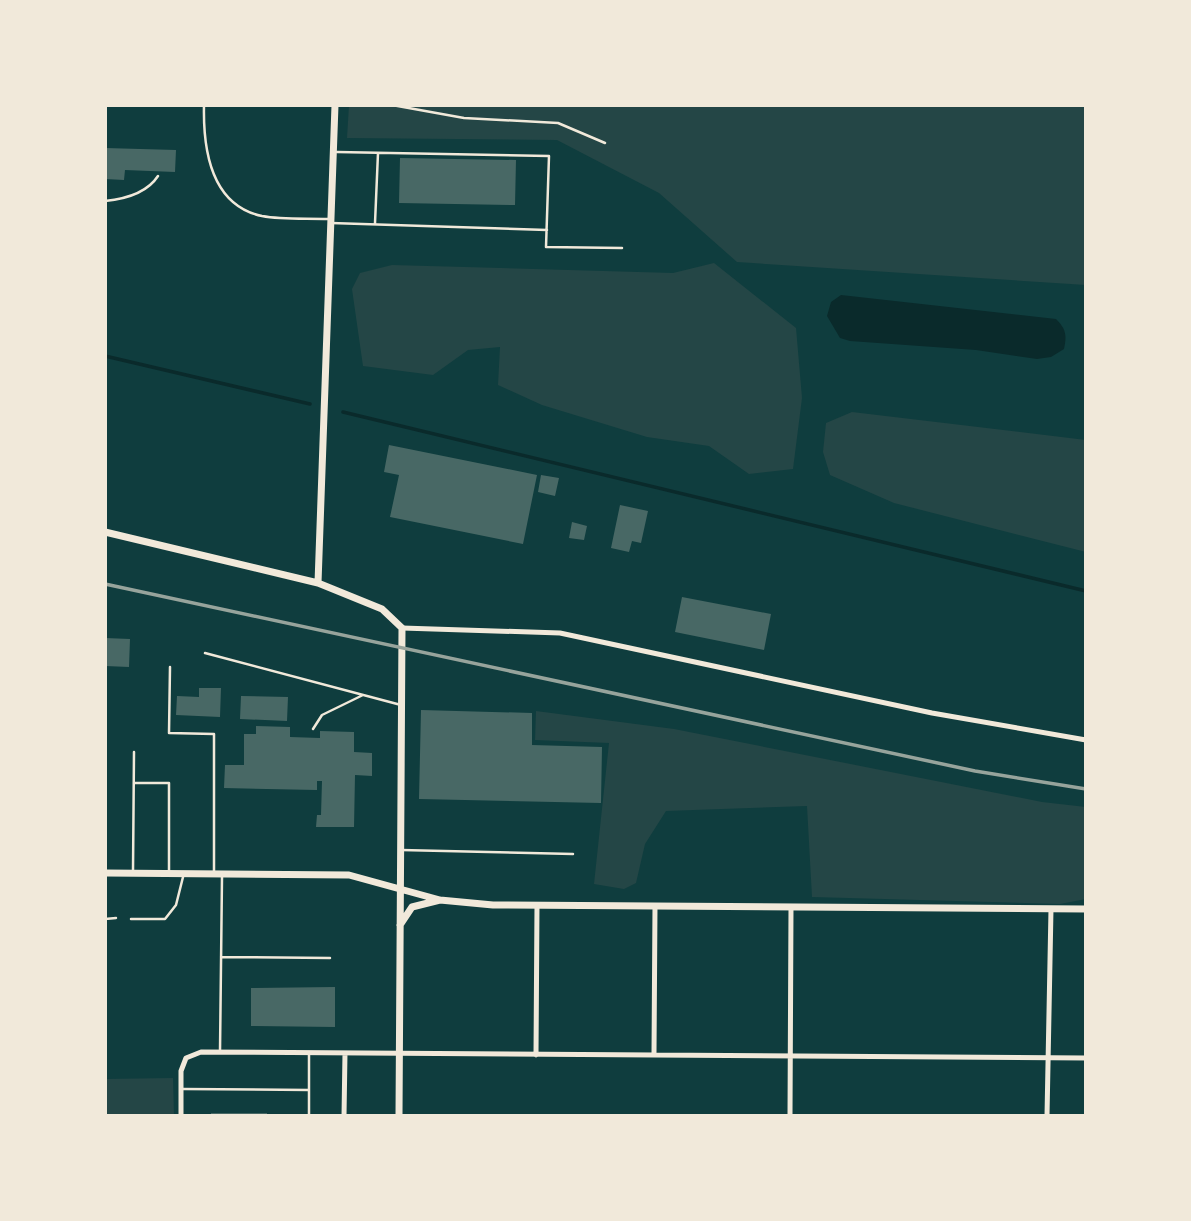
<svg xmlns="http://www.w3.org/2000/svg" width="1191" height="1221" viewBox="0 0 1191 1221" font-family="'Roboto Condensed',sans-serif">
  <rect width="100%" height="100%" fill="#0f3d3e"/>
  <path fill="#244646" d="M349,105H1086V285L737,262L659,193L557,140L347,138Z
    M714,263L796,328L802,398L793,469L749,474L709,446L647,437L542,405L498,385L500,347L468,350L433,375L363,366L352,289L360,273L392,265L673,273Z
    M852,412L1086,440V552L894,503L830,475L823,452L826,423Z
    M536,711L674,729L1042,802L1086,807V899L1060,904L812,897L807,806L666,811L645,844L636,883L624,889L594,884L609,743L535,740Z
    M173,1078L174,1116H105V1079Z"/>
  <path fill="#0a2a2b" d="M841,295L1056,319C1066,329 1067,335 1064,349L1051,357L1037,359L976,350L850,341L840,338L827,316L831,302Z"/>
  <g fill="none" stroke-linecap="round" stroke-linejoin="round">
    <path stroke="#0a2a2b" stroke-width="3.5" d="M105,356L310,404
      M343,412L1086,591"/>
  </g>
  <path fill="#486865" d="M105,148L176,150L175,172L125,170L124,180L105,179Z
    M400,158L516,160L515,205L399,203Z
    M389,445L537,475L523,544L390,517L399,475L384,472Z
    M541,475L559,478L555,496L538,492Z
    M620,505L648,511L641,543L632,541L629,552L611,548Z
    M572,522L587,526L584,540L569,538Z
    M682,597L771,614L764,650L675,632Z
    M105,638L130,639L129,667L105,666Z
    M199,688H221L220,717L176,715L177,696L199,697Z
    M241,696L288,697L287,721L240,719Z
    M421,710L532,713V745L602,747L601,803L419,799Z
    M256,726L290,727V737L320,738V731L354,732V752L372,753V776L355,775L354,827H316L317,815H321L322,781H317V790L224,788L225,765H244V734H256Z
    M335,987V1027L251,1026V988Z
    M211,1113H267V1116H211Z"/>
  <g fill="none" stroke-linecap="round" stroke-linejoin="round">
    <path stroke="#f1e9da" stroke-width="2.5" d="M204,105C203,149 211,205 262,216C283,220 307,218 328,219
      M392,105L464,118L558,123L605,143
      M337,152L549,156L546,247L622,248
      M105,201C125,199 147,193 158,176
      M331,223L547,230
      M375,223L378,153
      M205,653L401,705
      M170,667L169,733L214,734V874
      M313,729L322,715L363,695
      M134,783H169V873
      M401,850L573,854
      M133,871L134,752
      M105,919L116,918
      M131,919H165L176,905L183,877
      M221,957L330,958
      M220,1052L222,877
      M309,1053V1116
      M183,1089L309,1090"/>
    <path stroke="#f1e9da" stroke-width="5" d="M402,628L560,633L932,713L1086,740
      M654,1054L655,906
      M536,1055L537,905
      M181,1116V1071L186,1058L201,1052L1086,1058
      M344,1116L345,1053
      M790,1116L791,907
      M1047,1116L1051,909"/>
    <path stroke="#f1e9da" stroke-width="7" d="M105,532L318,583L382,609L402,628L399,1116
      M318,583L335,105
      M105,873L349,875L440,900L493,905L1086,909
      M400,925L412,907L440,900"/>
    <path stroke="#97a49c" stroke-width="3.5" d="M105,584L975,771L1086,789"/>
  </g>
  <rect width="1191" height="1221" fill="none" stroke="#f1e9da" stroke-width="214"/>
</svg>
